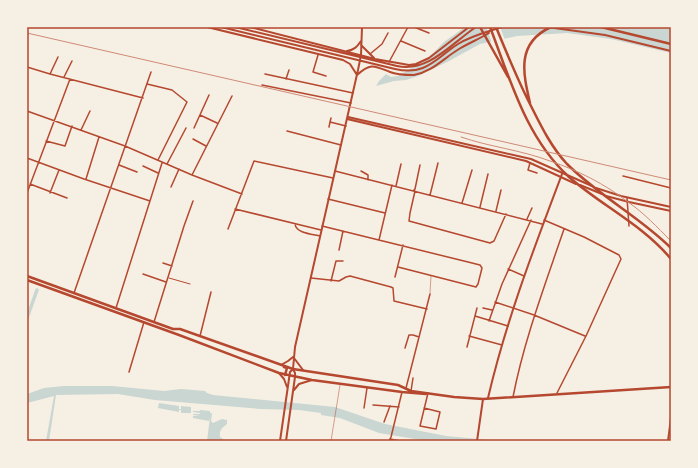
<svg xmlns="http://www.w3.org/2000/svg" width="698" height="468" viewBox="0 0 698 468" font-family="Montserrat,sans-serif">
  <rect width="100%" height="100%" fill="#f6efe4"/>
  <path fill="#c9d6d2" d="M465,27H671V53L611,39L567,33L517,36L480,44L447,62L418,76L406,80L394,81L376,86L379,81L386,74L391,77L398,76L427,59L444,42Z
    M64,386H112L164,391L181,389L205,391L207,393L213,395L335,407L385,424L446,436L501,441H427L379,433L340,418L321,415V413L299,410L261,409L155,400L118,394L56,395L49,441H46L54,396L27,403V394L44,388Z
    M159,403L179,406V409H181V406L191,407V413H181V410H179V412L158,408Z
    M200,410L210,411V413H212L211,421L213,423L222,419L227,420V424C222,428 219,430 220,437L226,441H207L210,417L209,421L193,418V416H200L193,415V414H200V413L193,412V411H200Z"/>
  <path fill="#f6efe4" d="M486,27H500L505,40L492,43Z"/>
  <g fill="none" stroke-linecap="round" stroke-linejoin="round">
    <path stroke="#c9d6d2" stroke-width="3.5" d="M27,318L37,290"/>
    <path stroke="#b5482f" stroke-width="0.5" d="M430,293L431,276
      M331,441L340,385"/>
    <path stroke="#b5482f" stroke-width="1" d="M169,278L190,284"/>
    <path stroke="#b5482f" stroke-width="1.5" d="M414,27L429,33
      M401,41L425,51
      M370,54L382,44L388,33
      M318,55L313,72L326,76
      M389,62L408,27
      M27,67L50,74L143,98
      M50,74L58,57
      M265,74L353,93
      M64,77L72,61
      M286,79L289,70
      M147,84L172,90L187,102L158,160
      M262,85L351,103
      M27,111L125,146L192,175L242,194
      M200,115L217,123
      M331,118L330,122L346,126
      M329,127L330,122
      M194,128L209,95
      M81,130L90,111
      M287,131L341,145
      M193,139L206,146
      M46,141L65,146L72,126
      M27,158L84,179L150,201
      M530,163L528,170L537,173
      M167,164L186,128
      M119,165L137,172
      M143,166L158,173
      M335,171L542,224
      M361,171L368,175V180
      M192,175L232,96
      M623,176L671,188
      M86,179L99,137
      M30,184L67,198
      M396,186L401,164
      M171,187L179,169
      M413,191L415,189L420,165
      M415,191L410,213L409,221L490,243L494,241L506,214
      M27,193L70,79
      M50,193L59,170
      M430,195L438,163
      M627,198L629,226
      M328,199L385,213
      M462,203L472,170
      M480,207L488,174
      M235,209L321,230
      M496,211L501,190
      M527,219L532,208
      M544,220L584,237L619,255L621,259L586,336L557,393
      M295,224C296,233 311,234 320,236
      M322,226L464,261L480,265L482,268L478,284L476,287L398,267
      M228,229L254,161L333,178
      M379,240L392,185
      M339,250L343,231
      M163,263L172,266
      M508,269L524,276
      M143,274L166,282
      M395,277L403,245
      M311,278L339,281L346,277L350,276L391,287L393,288L394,301L427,309
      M331,281L336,261H343
      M74,293L151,72
      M495,302L534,315L585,336
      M116,308L162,163
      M483,308L492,310
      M475,316L508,326
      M489,321L502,284L531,220
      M154,322L184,226L193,201
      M200,336L211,292
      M469,336L502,345
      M467,347L477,308
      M405,348L409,335H413L419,337
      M129,372L144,322
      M406,388L430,294
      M411,391L413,378
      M513,397C524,340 545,285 564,229
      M373,405L399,407
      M364,408L367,388
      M424,408L440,412L436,429L420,426L428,393
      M384,422L390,406
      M390,439L400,441
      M389,441L391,437L402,392"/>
    <path stroke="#b5482f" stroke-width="2" d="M348,117L531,159L592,186
      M347,119L526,161L576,184
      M580,185L602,194
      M596,188L621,196L671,207
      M606,196L629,202L671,211
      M488,398C506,321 534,248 562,174
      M477,441L483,399
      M668,441L671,418"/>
    <path stroke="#b5482f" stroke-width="2" d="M207,27L343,60L350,64L357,75
      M221,27L395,69C426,76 435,59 458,44C471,36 487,32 502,27
      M235,27L397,66C428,73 452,43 476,27
      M250,27L375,59L409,65L416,64L429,58L469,27
      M547,27L605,35L671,51
      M361,45L374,58
      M347,51C354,50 357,47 361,41
      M357,75C371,62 375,66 390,72C397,75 406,75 414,75C432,72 444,58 459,49C469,43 479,39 489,33
      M294,358L303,370
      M281,365L288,361L293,357
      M279,373L284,379L287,387
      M294,390L299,384L312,380
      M280,441L290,372L293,369
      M286,441L295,377V373L293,369L295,347L358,70L361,55L362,27"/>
    <path stroke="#b5482f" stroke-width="2.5" d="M27,276L173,329H180L293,369L398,385L411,391L454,397L483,399L671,387
      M27,280L179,335L279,373L312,380L402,392L426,394
      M284,367L287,368L285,375"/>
    <path stroke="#b5482f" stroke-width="2.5" d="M480,27L508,77
      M490,27C510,79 526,138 569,177C602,206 643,225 671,259
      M496,27C507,54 518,81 532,108C542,128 552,148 567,164C599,196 640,217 671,248
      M601,27L671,44
      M530,103C523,73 516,43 551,27"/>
    <path stroke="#cf8b77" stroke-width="1" d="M27,33L671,180
      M461,137C490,147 521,150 550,161C577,170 605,184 628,202C644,213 657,227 671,241"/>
  </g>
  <rect width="698" height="468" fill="none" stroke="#f6efe4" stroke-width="56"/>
  <rect x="28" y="28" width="642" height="412" fill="none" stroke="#b5482f" stroke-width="1.5"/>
</svg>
